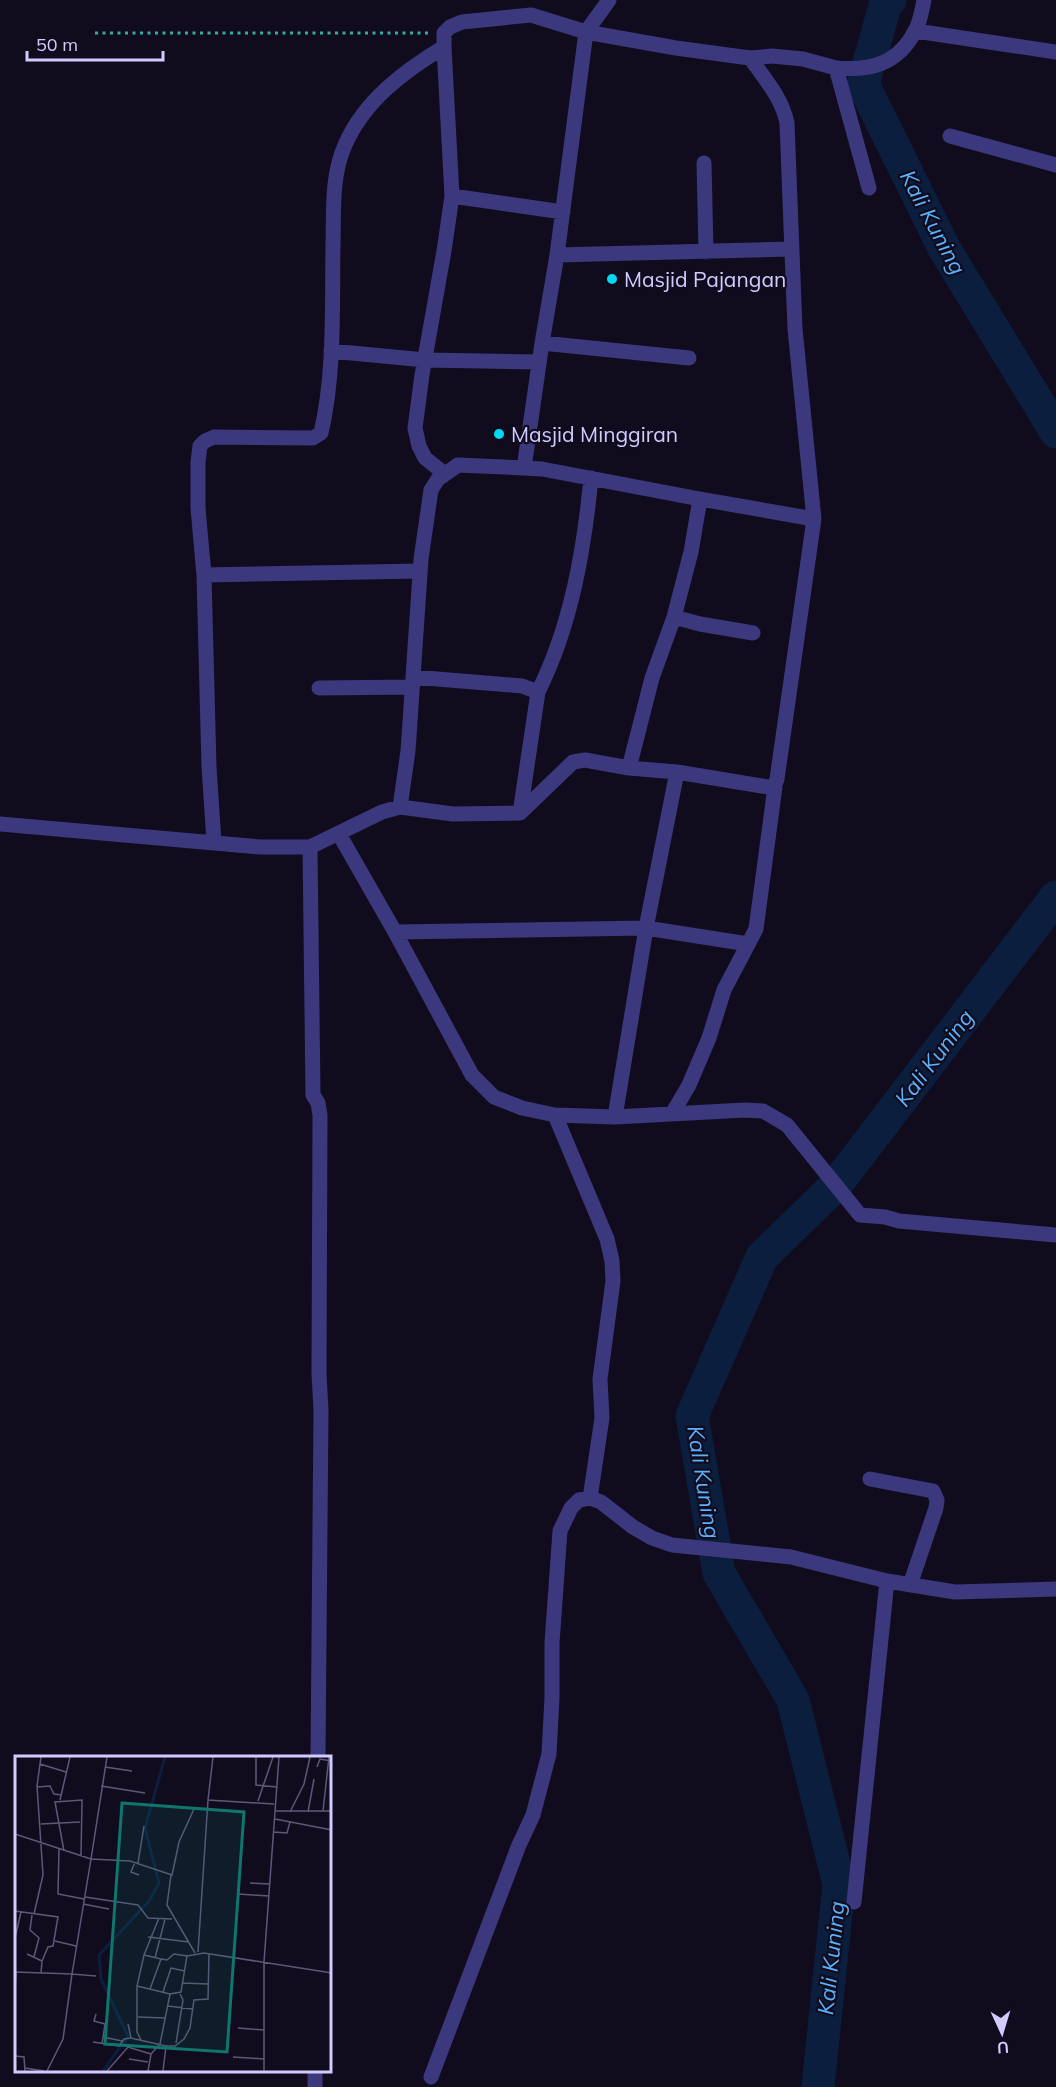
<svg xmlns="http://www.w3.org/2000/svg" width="1056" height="2087" viewBox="0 0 1056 2087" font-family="Mulish,sans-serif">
  <rect width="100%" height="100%" fill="#100c1e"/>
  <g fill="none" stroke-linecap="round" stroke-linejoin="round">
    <path stroke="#0c1e3e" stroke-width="33" d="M890,0L885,6L863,84L944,248L1056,432
      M818,2087L839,1884L793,1700L719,1573L692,1416L762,1257L836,1185L1056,897"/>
    <path stroke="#2faea6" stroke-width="3" stroke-dasharray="3 4.5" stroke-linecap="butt" d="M95,33H429"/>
    <path stroke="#3b387d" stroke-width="15" d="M609,0L586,32L557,255L542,343L524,468L458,465L438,479L431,490L421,559L408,751L400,807L453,814L520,813L573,762L585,760L629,768
      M916,31L1056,52
      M444,47L452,196L444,251L422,375L415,428L419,446L425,458L445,474
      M836,68C871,71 898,64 915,31C920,23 922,10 924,0
      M950,136L1056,165
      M704,163L706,252
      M452,196L563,212
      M557,255L792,249
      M542,343L689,358
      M331,351L425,360L539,362
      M524,468L542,469L700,499L814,519
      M700,499L691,552L674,617L652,678L629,768L677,772L774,788L777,779L814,519L795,329L787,123C782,98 765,79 750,58
      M204,575L420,571
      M674,617L700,624L753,633
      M413,677L522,686L538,692C571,626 584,551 591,478
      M319,688L412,687
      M520,813L538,692
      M0,824L260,847H310L382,812L400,807
      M339,834L395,932L472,1075L494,1097L522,1108L555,1115L607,1239L612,1261L613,1281L600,1379L602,1418L590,1498
      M214,842L209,767L204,575L198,508V462L200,446L205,441L214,437L313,438L321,433C335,373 332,306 333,245C334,212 331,176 345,145C364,101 404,71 444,47V33L450,27L462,22L531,15L586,32L676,48L750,58L772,56L803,59L836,68L869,188
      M310,847L313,1095L318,1103L320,1115L319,1374L321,1410L318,1757
      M395,932L646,928L748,944
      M672,1114L689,1085L709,1038L724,990L756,929L775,787
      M555,1115L615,1117L745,1110L763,1111L787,1125L860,1215L885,1217L899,1221L1056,1235
      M615,1117L646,928L677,772
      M870,1479L933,1491L937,1500L936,1508L910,1585
      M854,1902L887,1581
      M431,2077L519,1845L533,1815L549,1754L552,1698V1643L560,1531L571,1508L579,1500L590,1498L601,1502L633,1527L652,1538L672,1545L791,1557L887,1581L955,1592L1056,1589
      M315,2087V2070"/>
  </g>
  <g fill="#04d9f1" stroke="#100c1e" stroke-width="2">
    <circle cx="612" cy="279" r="6"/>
    <circle cx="499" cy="434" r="6"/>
  </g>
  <g text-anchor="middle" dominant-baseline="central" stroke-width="4.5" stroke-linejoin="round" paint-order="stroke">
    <g font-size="21" fill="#d1cbfe" stroke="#100c1e" text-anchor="start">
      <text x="624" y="279">Masjid Pajangan</text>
      <text x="511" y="434">Masjid Minggiran</text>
    </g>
    <g font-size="22" font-style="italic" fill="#5bb1fc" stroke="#100c1e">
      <text transform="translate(933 222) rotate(62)">Kali Kuning</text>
      <text transform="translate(934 1058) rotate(-53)">Kali Kuning</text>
      <text transform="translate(704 1482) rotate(81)">Kali Kuning</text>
      <text transform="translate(831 1958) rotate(-84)">Kali Kuning</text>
    </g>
  </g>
  <g transform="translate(15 1756)">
    <rect width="316" height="316" fill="#100c1e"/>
    <path fill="none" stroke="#0c1e3e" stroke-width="3" d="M88,315L113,280L86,223L84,199L134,145L144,127L130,72L150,1"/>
    <path fill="none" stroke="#5d5878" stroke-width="1.5" d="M198,1L193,44L259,48M241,1V29L262,31M25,8L51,16M90,11L117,15M302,11L305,3L317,5M86,30L130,37M22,31L35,30L39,38L47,39M45,44L55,1M243,45L258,1M260,55H317M308,55L314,1M275,56L289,28L295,1M293,56L299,23M260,63L317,74M26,68L65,66M259,76L272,77L275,66M0,78L76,103L92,1M44,93L43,138L69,143M49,95L40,46L67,44L66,100M120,106L116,116L124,119M123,107L129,70M156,119L152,149L180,197M235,127L255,128M224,138L254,140M70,141L123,149L133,162L157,163M68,148L94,153M0,155L43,161L38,190L33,191L27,205M19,158L28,119L22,30L26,1M17,159L15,174L24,182L19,201M133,181L174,186M0,182L6,156M40,185L61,190M183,196L193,44M12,198L27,205L26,217M129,199L144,162M172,200L189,197L317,217M140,202L150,163M0,216L57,218L76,103L115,105L157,119L164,86L179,53M168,227L193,228M122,230L155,238M0,234L1,216M148,236L156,212L170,215M153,250L177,253M81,258L79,265L90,268L87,288M123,261L150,262M113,268L116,282L120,283L151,290H160L169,283L175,272L179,244L193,243L194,198M223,272L249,274M88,281L107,285M126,284L122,276V230L129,199L146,203L135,233M78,286L104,290L109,283L116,282M161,287L168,244L165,238M0,300L9,301L10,315M218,301L249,303M114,303L133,306M10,312L29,315M32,315L48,283L57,218L81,220M92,315L113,291L136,298M133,315L136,298L145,288L155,238L166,236L172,200L159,198L152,204L146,203M148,315L151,290M249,315V206L264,1"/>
    <path fill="#0f766e" fill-opacity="0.15" stroke="#0f766e" stroke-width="3" d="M107,47L229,56L212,296L90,288Z"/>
    <rect width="316" height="316" fill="none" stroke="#d1cbfe" stroke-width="3"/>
  </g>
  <g transform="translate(1002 2033) rotate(176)" stroke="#100c1e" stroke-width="4.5" paint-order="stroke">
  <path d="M0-4.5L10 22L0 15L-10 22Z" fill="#d1cbfe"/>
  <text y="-9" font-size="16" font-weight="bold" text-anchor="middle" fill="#d1cbfe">U</text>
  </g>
  <path d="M27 51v9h136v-9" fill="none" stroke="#d1cbfe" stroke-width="3"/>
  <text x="36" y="51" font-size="18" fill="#d1cbfe" stroke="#100c1e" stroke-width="4.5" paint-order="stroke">50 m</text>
</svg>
